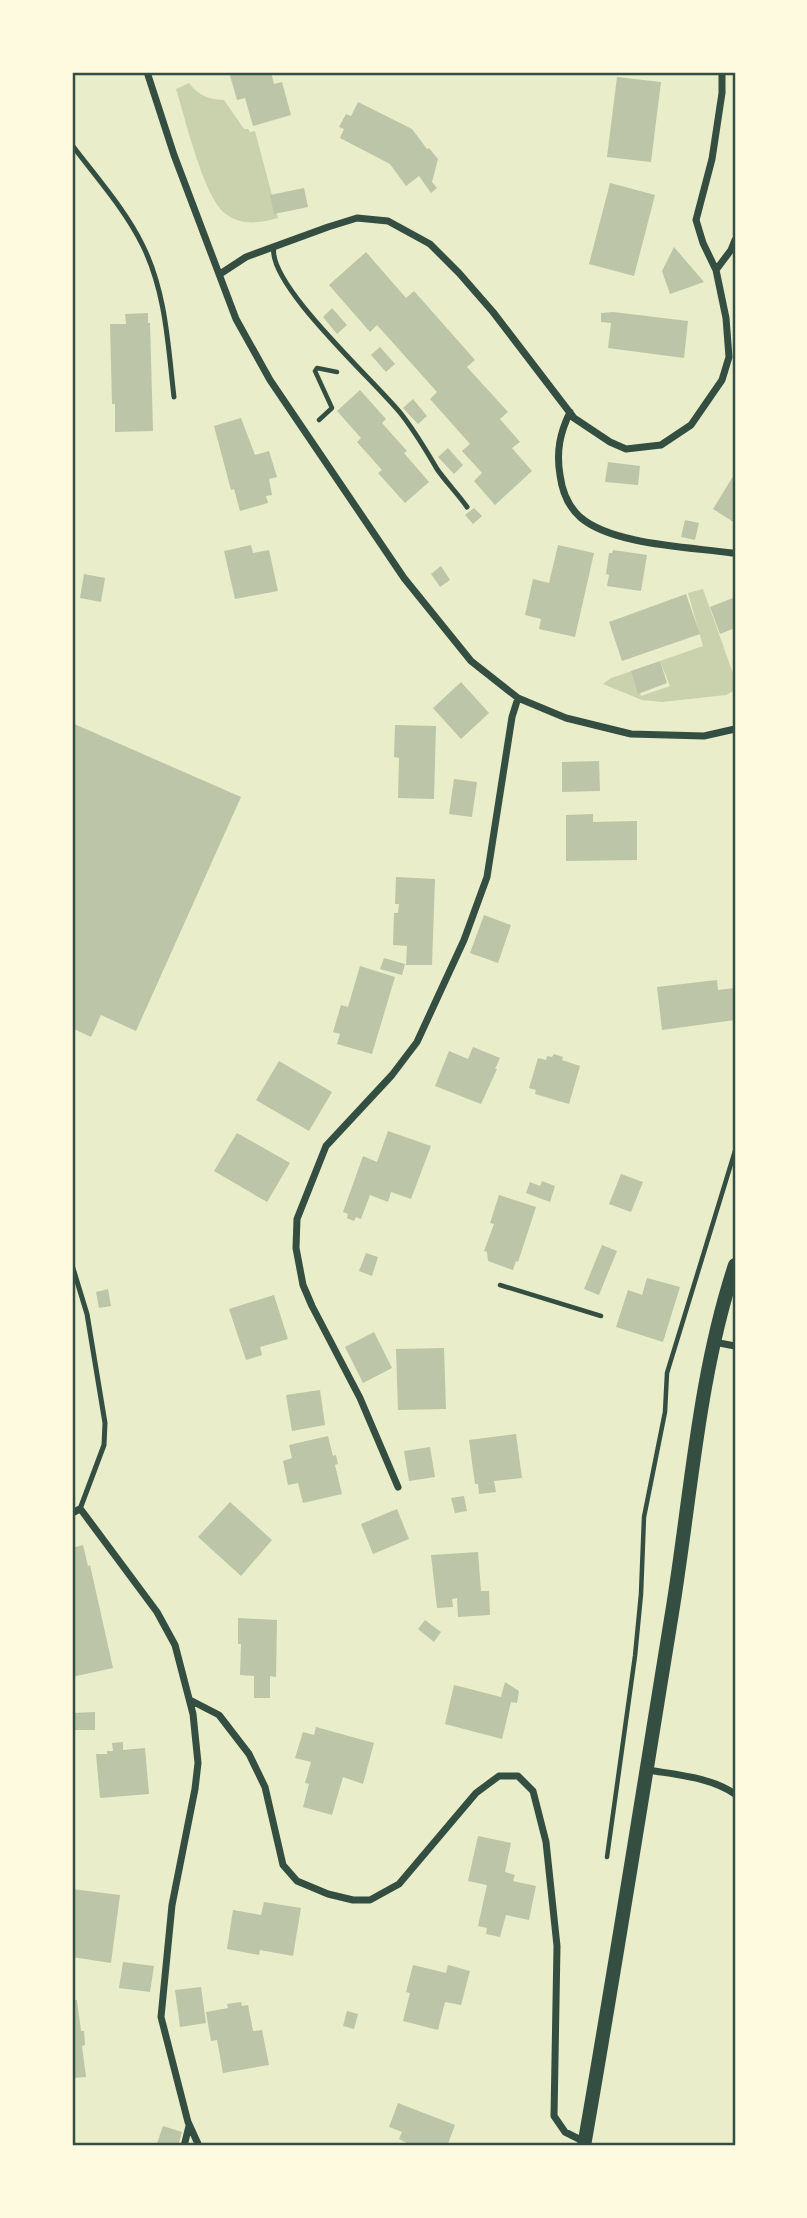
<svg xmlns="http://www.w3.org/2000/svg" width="807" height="2218" viewBox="0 0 807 2218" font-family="'IBM Plex Sans',sans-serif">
  <rect width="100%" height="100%" fill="#e9edc9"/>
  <path fill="#cad2ad" d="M189,83C198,95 209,100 224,100L244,129H248L250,132L255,131L278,218C260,223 241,226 226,214C204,199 185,117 176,89Z
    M703,589L735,679V690L726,695L662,702L642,700L603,684L611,678L632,671L641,696L670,686L660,661L703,646L688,593Z"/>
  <path fill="#bcc5a7" d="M229,72H271L274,84L282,82L291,115L253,126L245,98L237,100Z
    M617,77L661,82L651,162L607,157Z
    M358,102L412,129L427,149L429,148L438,159L432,182L437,188L431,193L419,176L406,186L390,164L340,138L344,129L339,127L346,114L351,116Z
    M610,183L655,195L634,276L589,264Z
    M304,188L308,207L274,214L270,195Z
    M674,247L704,282L670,294L662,271Z
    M366,252L406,298L414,291L475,360L467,367L508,412L500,419L520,442L512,448L532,471L495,505L474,481L482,473L462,451L470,444L430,399L437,392L377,325L370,332L329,285Z
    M332,308L347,325L337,334L323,317Z
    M613,312L688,321L684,358L608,348L611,323L601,322V313Z
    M148,313V323H150L153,431L115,432V404H112L110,324H126L125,314Z
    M380,347L395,364L386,372L371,355Z
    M360,390L386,419L382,423L407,451L404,453L429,482L405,503L378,473L382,470L357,442L361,438L337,411Z
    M413,399L427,416L418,424L403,408Z
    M241,418L255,455L269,451L277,477L269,479L272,495L266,496L268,503L240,511L234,489L231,490L214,426Z
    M448,448L463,465L454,474L438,457Z
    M608,462L640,466L638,485L605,482Z
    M735,473V523L713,509Z
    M474,508L482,516L473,524L465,515Z
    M685,520L699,523L695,540L681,537Z
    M251,545L253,553L269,550L278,591L235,599L224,551Z
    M558,545L594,553L575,637L539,629L541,619L525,615L533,579L549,583Z
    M613,550L647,555L641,591L607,586L609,575L606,574L609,553H612Z
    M441,566L450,580L440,587L431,574Z
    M84,574L105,578L101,602L80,598Z
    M686,594L700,634L622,661L609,622Z
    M735,597V628L720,634L710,607Z
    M660,661L667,683L638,694L631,671Z
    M461,682L489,713L461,739L433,708Z
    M72,723L241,797L136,1031L101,1015L91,1037L72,1028Z
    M395,725L436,726L434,799L398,798L399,758L394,757Z
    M599,761L600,791L562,792V762Z
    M454,779L477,782L472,817L449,814Z
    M593,814V822L637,821V860L566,861V815Z
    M396,877L435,879L432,965H406L407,946L393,945L394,913H398L399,904H395Z
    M484,915L511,925L498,963L470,953Z
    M384,958L405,964L402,975L380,969Z
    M360,966L395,977L372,1054L337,1044L340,1034L333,1032L341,1005L348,1007Z
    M717,980L718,990L734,988L735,1020L662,1030L657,987Z
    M473,1047L500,1058L495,1069H497L481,1104L435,1086L449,1051L468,1059Z
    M554,1054L563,1057L562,1060L580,1066L569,1104L535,1094L536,1090L529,1088L538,1058L546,1060L547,1056L552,1057Z
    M279,1061L332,1092L309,1131L256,1100Z
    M388,1131L431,1146L411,1199L391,1192L388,1202L370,1195L361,1219L356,1217L354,1221L347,1218L348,1214L343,1212L363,1156L377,1162Z
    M237,1133L290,1163L267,1202L214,1171Z
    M621,1174L643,1182L631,1212L609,1204Z
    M542,1181L555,1186L550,1202L526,1193L530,1182L540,1186Z
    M499,1195L536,1207L518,1262L516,1261L513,1270L488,1261L487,1252L484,1251L494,1224L490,1223Z
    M602,1245L617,1251L599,1295L584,1289Z
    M366,1253L378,1257L372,1276L359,1271Z
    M647,1278L680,1287L663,1342L616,1327L628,1290L642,1295Z
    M108,1289L111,1306L99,1308L96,1292Z
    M274,1295L288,1339L260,1347L262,1355L246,1360L229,1309Z
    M374,1332L392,1368L363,1383L345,1347Z
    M444,1348L446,1409L398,1410L396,1349Z
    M320,1390L325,1425L292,1431L286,1395Z
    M516,1434L522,1478L494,1481L496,1492L479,1494L478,1484H475L469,1440Z
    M328,1436L333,1456L336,1455L338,1464L335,1465L342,1494L303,1503L298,1483L288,1485L283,1461L292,1458L289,1445Z
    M430,1447L435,1477L409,1481L404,1451Z
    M464,1496L467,1511L455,1513L451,1498Z
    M230,1502L272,1540L241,1576L198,1537Z
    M397,1509L409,1539L373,1554L361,1524Z
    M83,1545L88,1566L90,1565L113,1668L72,1677V1548Z
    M478,1552L481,1591H489L490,1615L458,1617L457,1598L452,1599L453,1607L437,1608L431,1555Z
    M238,1618L277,1620L276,1677L270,1676V1698H254V1676L240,1675L241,1644H238Z
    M425,1620L441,1632L434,1642L418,1629Z
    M505,1682L519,1691L517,1703L511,1702L502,1739L445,1724L454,1685L501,1697Z
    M95,1712V1730H72V1713Z
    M316,1727L374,1743L363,1784L343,1777L332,1815L303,1807L309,1784L305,1783L311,1762L295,1758L303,1732L314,1735Z
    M123,1742V1750L145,1748L149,1794L100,1798L96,1754H107V1751H113L112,1743Z
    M478,1836L511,1843L505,1872L515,1875L513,1881L536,1886L529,1920L506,1915L500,1937L486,1934L487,1928L478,1926L487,1885L468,1881Z
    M72,1889L120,1895L111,1963L72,1957Z
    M264,1902L301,1908L293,1956L260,1950L259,1955L227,1949L233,1910L261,1915Z
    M123,1962L154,1966L150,1992L119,1988Z
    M413,1965L446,1973L448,1965L470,1971L461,2005L445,2002L438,2030L403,2021L410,1993L406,1992Z
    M201,1987L206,2023L180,2027L175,1990Z
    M72,2000H77L81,2031H84L85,2045L82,2046L86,2077L72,2078Z
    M241,2002L242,2006L248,2005L253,2031L262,2030L269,2065L223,2073L217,2040L211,2041L206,2012L228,2008L227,2004Z
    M347,2011L358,2014L354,2029L343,2026Z
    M398,2103L455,2125L447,2146H408L409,2144L399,2139L402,2132L389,2127Z
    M163,2126L182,2132L178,2146H156Z"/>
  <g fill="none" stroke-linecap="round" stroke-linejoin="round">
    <path stroke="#344e41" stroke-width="4.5" d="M319,420L332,408L315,371L317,368L337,372
      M500,1285L601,1316
      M607,1857L635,1656L641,1594L644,1517L665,1412L667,1373L735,1151"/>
    <path stroke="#344e41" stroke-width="5" d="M72,145C96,177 125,209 143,246C166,293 168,346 174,397
      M274,247C266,284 377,383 402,415C415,432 426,450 437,469C446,482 458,494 467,507
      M72,1265L87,1314L105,1423L104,1445L80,1509"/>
    <path stroke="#344e41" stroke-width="7" d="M147,72L174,155L236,319L270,380L404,578L471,661L518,698L566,718L631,734L704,736L735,729
      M716,270L731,250L735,240
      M220,274L246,257L328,227L357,218L388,221L430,244L459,273L493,312L574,418L610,442L626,449L661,445L691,425L722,380L729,357L726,318L716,270L703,243L696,220L712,159L722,93V72
      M570,412C560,433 556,451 560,475C562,491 568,506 580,517C612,545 690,547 732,553
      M714,1342L735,1346
      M398,1487L360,1398L312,1306L303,1285L296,1248L297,1219L326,1146L392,1075L417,1042L464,940L487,877L512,717L518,698
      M72,1513L80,1509L82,1511L157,1612L175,1645L193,1714L198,1763L195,1789L172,1905L161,2017L188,2122L199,2146
      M190,1700L219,1715L249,1754L265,1787L283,1865L297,1881L328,1894L353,1900H370L399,1884L476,1793L499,1776H518L533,1791L546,1842L557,1946L554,2116L565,2132L585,2142
      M648,1770C678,1775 710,1777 735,1794
      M184,2146L189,2126"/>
    <path stroke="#344e41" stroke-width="14" d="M584,2146C615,1969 643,1791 672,1613C691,1497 698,1377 735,1265"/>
  </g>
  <rect width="807" height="2218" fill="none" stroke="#fefae0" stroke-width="147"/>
  <rect x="74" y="74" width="660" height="2070" fill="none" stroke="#344e41" stroke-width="2.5"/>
</svg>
